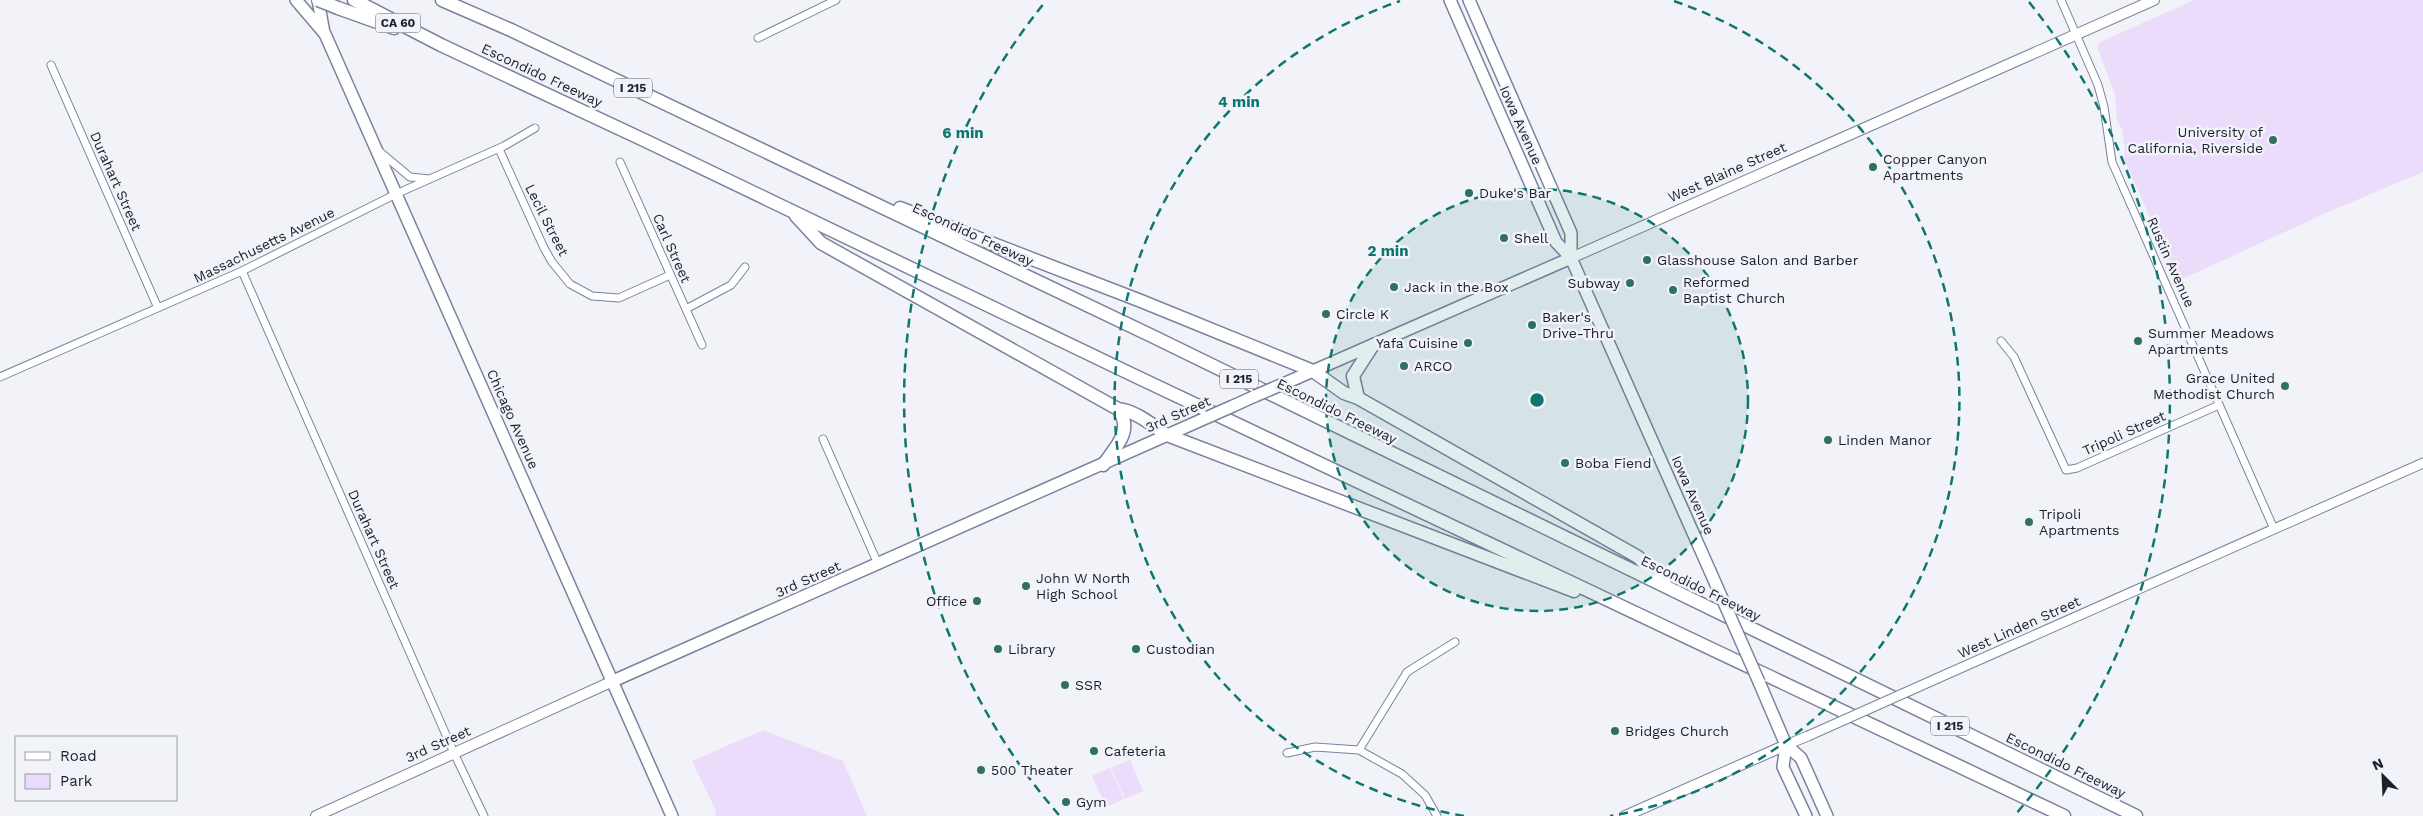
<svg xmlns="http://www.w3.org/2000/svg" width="2423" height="816" viewBox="0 0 2423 816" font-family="'Work Sans',sans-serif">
  <rect width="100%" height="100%" fill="#f1f3f9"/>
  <path fill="#ecdcfc" d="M2194,0H2423V172L2326,213L2178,281L2124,159L2125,150L2122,129L2117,120L2115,95L2097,47L2100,42Z
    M763,730L843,761L867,816H715L716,811L692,761Z
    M1130,760L1143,791L1125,799L1111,768Z
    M1110,768L1124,799L1106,807L1092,776Z"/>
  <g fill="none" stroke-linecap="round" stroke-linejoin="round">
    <defs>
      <path id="minor" d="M2061,0L2098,85L2104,107L2112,162L2274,529
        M758,38L836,0
        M51,65L158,308
        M499,149L544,248L552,262L570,284L592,296L619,298L670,275
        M380,152L410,177L430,179
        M620,162L702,345
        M242,271L454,753L484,816
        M686,309L731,285L745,267
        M2001,341L2014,357L2066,470L2077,468L2219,405
        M0,377L242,271L396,194L504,146L535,128
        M823,439L878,564
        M1359,750L1407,672L1455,642
        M1287,753L1315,747L1359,750L1402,774L1425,795L1437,816"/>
      <path id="tertiary" d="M1938,678L2423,463
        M1786,745L1808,736"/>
      <path id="secondary" d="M1571,258L2154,0
        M316,816L613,681
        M1625,816L1786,745"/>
      <path id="primary" d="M296,0L325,34L672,816
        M318,0L324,33
        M1450,0L1556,242L1571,258L1710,571
        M1469,0L1571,233V258
        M1297,378L1571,258
        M1233,406L1255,396
        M613,681L1208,417
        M1759,682L1786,745L1801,758L1827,816
        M1786,745L1783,767L1806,816"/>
      <path id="motorway" d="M354,0L441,45L646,141L1133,375L2064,816
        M442,0L511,30L1152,336L2136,816
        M338,8L394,28
        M900,208L1141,301L1313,371L1344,393L1358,398L1638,557L1665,584
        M796,216L821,243L1118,409C1134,430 1116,447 1103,465
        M1358,398L1353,376L1373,345
        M1118,409C1136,411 1152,425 1167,435L1574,591"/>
    </defs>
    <use href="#minor" stroke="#79839e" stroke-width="9"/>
    <use href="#tertiary" stroke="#79839e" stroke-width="11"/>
    <use href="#secondary" stroke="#79839e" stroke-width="12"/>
    <use href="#primary" stroke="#79839e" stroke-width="14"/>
    <use href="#motorway" stroke="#79839e" stroke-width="15"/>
    <use href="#minor" stroke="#fff" stroke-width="7"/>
    <use href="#tertiary" stroke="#fff" stroke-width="9"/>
    <use href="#secondary" stroke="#fff" stroke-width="10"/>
    <use href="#primary" stroke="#fff" stroke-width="11"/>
    <use href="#motorway" stroke="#fff" stroke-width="12"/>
    <defs>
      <path id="tertiary-bridge" d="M1808,736L1938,678"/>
      <path id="primary-bridge" d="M1255,396L1297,378
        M1208,417L1233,406
        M1710,571L1759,682"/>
      <path id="motorway-bridge" d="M318,0L338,8"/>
    </defs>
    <use href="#tertiary-bridge" stroke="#79839e" stroke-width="11" stroke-linecap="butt"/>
    <use href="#primary-bridge" stroke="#79839e" stroke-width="14" stroke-linecap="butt"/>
    <use href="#motorway-bridge" stroke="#79839e" stroke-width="15" stroke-linecap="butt"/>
    <use href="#tertiary-bridge" stroke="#fff" stroke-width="9"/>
    <use href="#primary-bridge" stroke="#fff" stroke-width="11"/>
    <use href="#motorway-bridge" stroke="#fff" stroke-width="12"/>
  </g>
  <circle cx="1537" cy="400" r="211" fill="#0f766e" fill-opacity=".12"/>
  <g fill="none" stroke="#0f766e" stroke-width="2.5" stroke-dasharray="9 6">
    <circle cx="1537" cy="400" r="211"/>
    <path d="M1464 816A422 422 0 0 1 1400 1M1674 1A422 422 0 0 1 1610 816"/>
    <path d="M1059 815A633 633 0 0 1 1045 2M2029 2A633 633 0 0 1 2015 815"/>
  </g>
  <g fill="#2f705f" stroke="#f1f3f9" stroke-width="2">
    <circle cx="2273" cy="140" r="5"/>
    <circle cx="1873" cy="167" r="5"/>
    <circle cx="1469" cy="193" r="5"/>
    <circle cx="1504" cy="238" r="5"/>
    <circle cx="1647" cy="260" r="5"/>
    <circle cx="1630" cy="283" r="5"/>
    <circle cx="1394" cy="287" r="5"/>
    <circle cx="1673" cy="290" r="5"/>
    <circle cx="1326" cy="314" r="5"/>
    <circle cx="1532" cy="325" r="5"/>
    <circle cx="2138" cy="341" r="5"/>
    <circle cx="1468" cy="343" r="5"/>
    <circle cx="1404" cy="366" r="5"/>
    <circle cx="2285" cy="386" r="5"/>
    <circle cx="1828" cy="440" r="5"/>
    <circle cx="1565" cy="463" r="5"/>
    <circle cx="2029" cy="522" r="5"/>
    <circle cx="1026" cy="586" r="5"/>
    <circle cx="977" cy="601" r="5"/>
    <circle cx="998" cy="649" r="5"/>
    <circle cx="1136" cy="649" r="5"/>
    <circle cx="1065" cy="685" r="5"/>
    <circle cx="1615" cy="731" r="5"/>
    <circle cx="1094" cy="751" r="5"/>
    <circle cx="981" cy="770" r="5"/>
    <circle cx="1066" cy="802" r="5"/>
  </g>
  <g text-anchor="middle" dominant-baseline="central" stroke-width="5" stroke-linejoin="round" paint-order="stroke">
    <g fill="#f1f3f9" stroke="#5b5f68" stroke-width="1">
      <rect x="375.5" y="13.5" width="45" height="19" rx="4"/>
      <rect x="614" y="78.5" width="38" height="19" rx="4"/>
      <rect x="1220" y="369.5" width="38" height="19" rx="4"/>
      <rect x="1931" y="716.5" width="38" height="19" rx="4"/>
    </g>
    <g font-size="12" font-weight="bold" fill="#1b1f2a">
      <text x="398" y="23">CA 60</text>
      <text x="633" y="88">I 215</text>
      <text x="1239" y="379">I 215</text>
      <text x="1950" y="726">I 215</text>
    </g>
    <g font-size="14" fill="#1b1f2a" stroke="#f1f3f9">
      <text transform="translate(542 75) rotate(25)">Escondido Freeway</text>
      <text transform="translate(1521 125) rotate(66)">Iowa Avenue</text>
      <text transform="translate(1727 172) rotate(-24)">West Blaine Street</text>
      <text transform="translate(116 181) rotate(66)">Durahart Street</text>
      <text transform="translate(547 220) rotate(63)">Lecil Street</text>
      <text transform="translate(973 234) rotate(25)">Escondido Freeway</text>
      <text transform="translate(264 245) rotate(-26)">Massachusetts Avenue</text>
      <text transform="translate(672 248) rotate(66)">Carl Street</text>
      <text transform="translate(2171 262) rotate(66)">Rustin Avenue</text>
      <text transform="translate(1337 411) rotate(26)">Escondido Freeway</text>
      <text transform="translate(1178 414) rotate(-24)">3rd Street</text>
      <text transform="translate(513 419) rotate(66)">Chicago Avenue</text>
      <text transform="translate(2124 433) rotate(-24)">Tripoli Street</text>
      <text transform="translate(1693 495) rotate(66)">Iowa Avenue</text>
      <text transform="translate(374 539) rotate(66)">Durahart Street</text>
      <text transform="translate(808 579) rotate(-24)">3rd Street</text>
      <text transform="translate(1701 588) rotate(26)">Escondido Freeway</text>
      <text transform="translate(2019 627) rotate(-24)">West Linden Street</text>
      <text transform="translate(438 744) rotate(-24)">3rd Street</text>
      <text transform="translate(2066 765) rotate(26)">Escondido Freeway</text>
    </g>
    <g font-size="14" fill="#1b1f2a" stroke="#f1f3f9" text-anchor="start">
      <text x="2263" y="132" text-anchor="end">University of<tspan x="2263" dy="16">California, Riverside</tspan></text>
      <text x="1883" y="159">Copper Canyon<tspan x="1883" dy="16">Apartments</tspan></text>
      <text x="1479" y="193">Duke's Bar</text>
      <text x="1514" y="238">Shell</text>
      <text x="1657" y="260">Glasshouse Salon and Barber</text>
      <text x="1683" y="282">Reformed<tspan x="1683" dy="16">Baptist Church</tspan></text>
      <text x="1620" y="283" text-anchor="end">Subway</text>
      <text x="1404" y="287">Jack in the Box</text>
      <text x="1336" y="314">Circle K</text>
      <text x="1542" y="317">Baker's<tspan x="1542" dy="16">Drive-Thru</tspan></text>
      <text x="2148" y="333">Summer Meadows<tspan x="2148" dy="16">Apartments</tspan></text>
      <text x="1458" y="343" text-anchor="end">Yafa Cuisine</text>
      <text x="1414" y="366">ARCO</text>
      <text x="2275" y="378" text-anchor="end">Grace United<tspan x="2275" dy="16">Methodist Church</tspan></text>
      <text x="1838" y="440">Linden Manor</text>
      <text x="1575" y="463">Boba Fiend</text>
      <text x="2039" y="514">Tripoli<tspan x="2039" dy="16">Apartments</tspan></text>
      <text x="1036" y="578">John W North<tspan x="1036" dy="16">High School</tspan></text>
      <text x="967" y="601" text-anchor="end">Office</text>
      <text x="1008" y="649">Library</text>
      <text x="1146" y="649">Custodian</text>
      <text x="1075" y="685">SSR</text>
      <text x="1625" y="731">Bridges Church</text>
      <text x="1104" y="751">Cafeteria</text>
      <text x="991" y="770">500 Theater</text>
      <text x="1076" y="802">Gym</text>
    </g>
  </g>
  <circle cx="1537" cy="400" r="8" fill="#0f766e" stroke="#f1f3f9" stroke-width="2.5"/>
  <g font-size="15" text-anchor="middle" font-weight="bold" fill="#0f766e" stroke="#f1f3f9" stroke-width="5" stroke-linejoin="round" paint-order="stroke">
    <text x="1239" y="107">4 min</text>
    <text x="963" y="138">6 min</text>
    <text x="1388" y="256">2 min</text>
  </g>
  <rect x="15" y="736" width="162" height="65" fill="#f1f3f9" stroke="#9b9ea6"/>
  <rect x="25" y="752" width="25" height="8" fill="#ffffff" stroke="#9b9ea6"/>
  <text x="60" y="761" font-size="15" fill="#1b1f2a">Road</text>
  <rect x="25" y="774" width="25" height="15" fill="#ecdcfc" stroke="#9b9ea6"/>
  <text x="60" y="786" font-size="15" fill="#1b1f2a">Park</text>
  <g transform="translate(2383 776) rotate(336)" stroke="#f1f3f9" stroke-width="4" paint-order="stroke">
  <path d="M0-4L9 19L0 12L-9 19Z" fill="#1b1f2a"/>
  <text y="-8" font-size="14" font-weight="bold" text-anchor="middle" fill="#1b1f2a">N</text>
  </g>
</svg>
